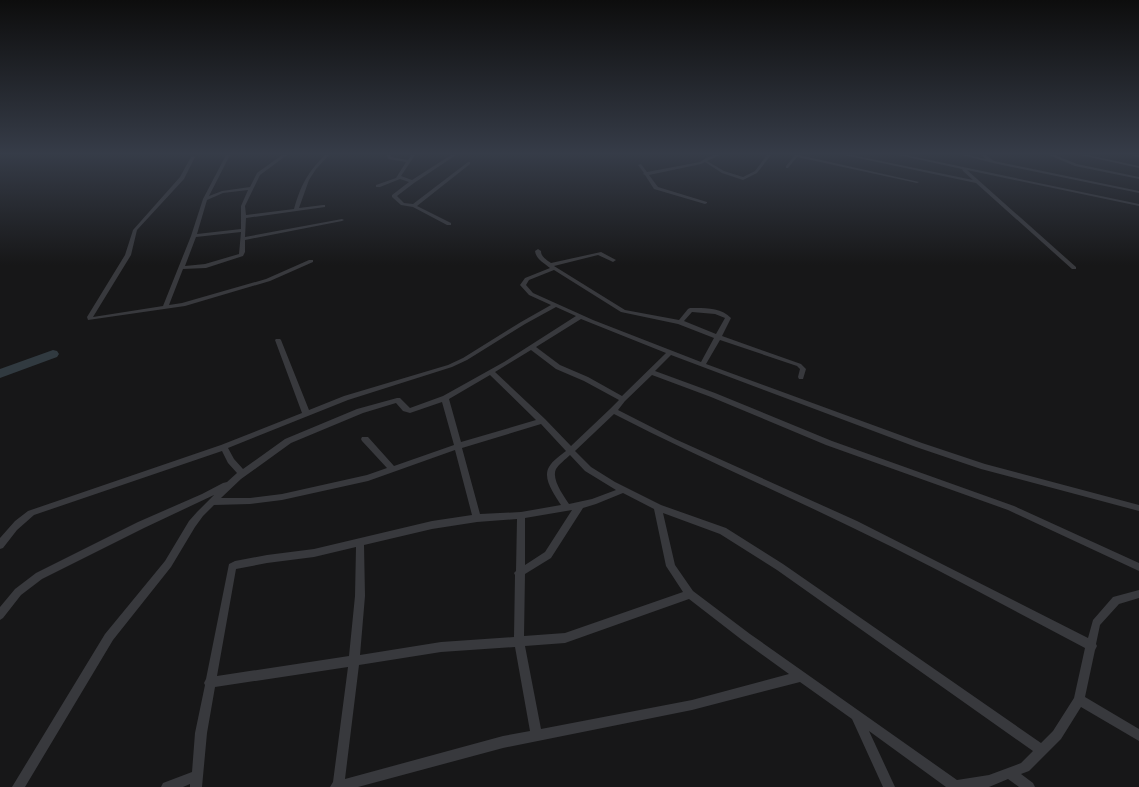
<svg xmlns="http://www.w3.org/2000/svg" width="1139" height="787" viewBox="0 0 1139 787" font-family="Ubuntu,sans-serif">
  <rect width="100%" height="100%" fill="#171718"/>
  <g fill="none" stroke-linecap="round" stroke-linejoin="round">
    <path fill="#313a40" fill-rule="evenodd" d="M53,350L57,351L59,354L57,357L0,378V369Z"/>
    <path fill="#38393d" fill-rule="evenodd" d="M226,155H230L209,196L222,191L250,187L257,173L282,155H287L260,175L245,206L246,215L294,209C301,185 307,173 325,155H329L316,169L309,180L299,208L323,205H325V207L246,218L245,237L342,219L344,220L342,221L245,240V252L243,256L206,268L183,269L169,305L182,303L266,279L309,260H313V262L270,281L185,306L88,320L87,317L125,255L133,230L180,177L191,157L193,156L195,157L184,179L137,230L131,255L93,317L163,306L191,236L203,199ZM248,190L241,206V229L197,234L207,200L223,193ZM241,232L239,254L205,264L185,266L196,237Z
      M387,155H391V157L408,160L411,155H415L401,176L412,180L451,155H456L414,183L397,196L404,203L413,204L468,162H470V164L417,206L451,223V225H447L413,207L401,205L392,197V195L409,182L400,179L380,187H376V185L396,178L406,162L388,159Z
      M714,155H720L707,161L724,171L743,177L755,171L767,155H771L757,173L743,180L722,173L705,162L701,164L649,175L658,187L707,202V203L705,204L654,189L645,175L643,174L644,173L638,165L641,164L647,172L700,162L706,158Z
      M795,155H799L919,182L917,183L797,157L788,168H786V166Z
      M844,155H852L973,180L963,171L962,169L898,155H906L1139,204V206L967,170L1076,267V269H1072L976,183Z
      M962,155H969L986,159L981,155H986L994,161L1139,191V193L993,163Z
      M1049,155H1055L1077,164L1139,177V179L1075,166Z
      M1080,155H1088L1139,166V168Z
      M1133,155H1139V157L1134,156Z
      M538,249L541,251C541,257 547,260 551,263L601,252L616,260L613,262L611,261L598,255L554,266L625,310L679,320L688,309L690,308C703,308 721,307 731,318L722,336L801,364L806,369L803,379H799L798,377L800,369L797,366L720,340L706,364L922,443L985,464L1139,505V511L981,469L916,447L671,355L655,371L715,393L832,441L1014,506L1139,563V571L1008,510L826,445L711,397L652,375L625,401L618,410L675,439L857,521L1088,638L1093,620L1113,597L1139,590V598L1119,604L1100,625L1096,644L1097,646L1095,650L1085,697L1139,729V741L1081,707L1061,739L1029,771L1021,774L1033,783L1035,787H1019L1008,779L989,787H946L869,731L895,787H883L852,719L800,682L692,710L503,748L358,787H330L333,782L348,667L215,687L207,733L202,787H190V784L183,787H161L163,783L192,772L195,733L205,685L204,683L206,679L229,564L235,561L267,555L314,549L432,521L472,515L455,450L368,481L282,500L250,504L214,505L203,516L195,527L171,567L113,640L25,787H12L105,634L165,561L189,521L197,512L214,495L144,528L42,579L21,595L3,618L0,620V607L15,589L36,573L138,522L202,494L223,483L227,482L237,473L228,463L222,451L34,515L17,530L3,548L0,549V538L15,521L28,511L221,445L302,413L275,340L276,339H280L281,340L309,410L344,396L448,365L463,358L521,322L551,305L529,295L520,285L525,278L550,268C544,263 536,259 535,251ZM554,270L621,312L678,324L714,338L701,362L593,320L533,293L526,285L529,280ZM556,307L576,316L504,362L443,396L410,408L400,398H397L357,409L285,439L243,469L234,459L228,448L348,400L452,367L467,360L525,324ZM692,312L715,314L725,318L716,334L684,321ZM581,319L666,353L622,396L588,377L560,365L536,347ZM531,350L556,369L584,381L619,400L610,409L571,446L545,419L495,372ZM490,375L536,420L461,442L449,399ZM442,402L454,445L394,466L368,437H362L361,439L362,441L387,468L367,475L282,494L250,498H221L241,479L291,443L363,413L396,403L403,411L410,413ZM614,414C691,454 771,488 849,526C929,564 1007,607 1085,648L1074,698L1053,731L1041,743L783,564L726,528L661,505L615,482L591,467L575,451ZM541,424L566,451C561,455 553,460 549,467C542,479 555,495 561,505L521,512L480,514L462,448ZM570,455L585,471L616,490L592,499L569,504C564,496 551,479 556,469C559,464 566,459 570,455ZM623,493L654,509L666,566L683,592L565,633L524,636L525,574L551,558L583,508L596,504ZM572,510L545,552L525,565V518ZM663,513L720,534L777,570L1033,751L1021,763L989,775L957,780L750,634L693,591L675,565ZM517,519L516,571L514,573L515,575L514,637L441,642L360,655L365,596L364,545L432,529L477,522ZM356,547L355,596L349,656L217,676L236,569L267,563L314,557ZM689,599L742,640L789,674L692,700L541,729L525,646L565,643ZM515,647L530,731L503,736L345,779L359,665L441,652Z"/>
  </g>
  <linearGradient id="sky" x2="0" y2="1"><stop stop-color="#0d0d0d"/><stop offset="0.58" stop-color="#363c48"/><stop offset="1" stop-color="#363c48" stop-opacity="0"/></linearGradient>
  <rect width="1139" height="265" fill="url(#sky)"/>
</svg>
